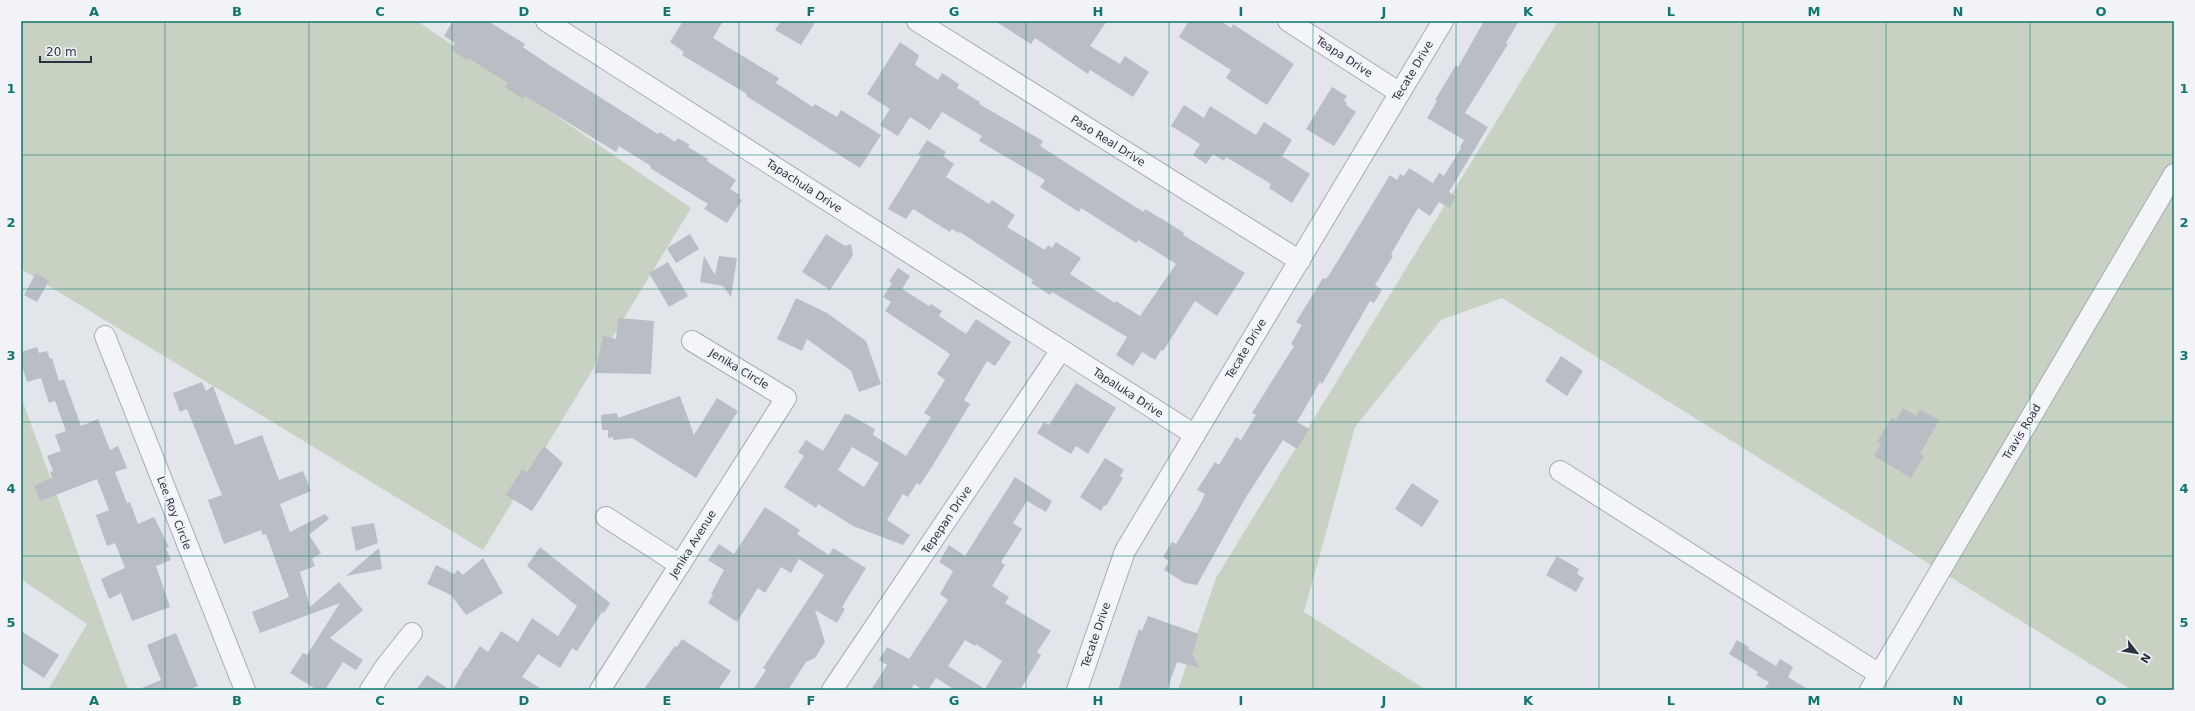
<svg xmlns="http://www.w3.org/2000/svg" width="2195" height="711" viewBox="0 0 2195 711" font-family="'DejaVu Sans',sans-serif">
  <rect width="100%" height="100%" fill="#e2e5e9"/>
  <path fill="#c7d2c3" d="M21,21H417L691,208L483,550L21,269Z
    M1558,21H2174V690H2132L1502,298L1441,320L1355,427L1304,612L1426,690H1178L1216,578Z
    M21,397L128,690H48L87,624L21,579Z"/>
  <path fill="#b9bec5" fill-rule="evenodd" d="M453,21H488L525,44L523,47L546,63L658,134L660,132L675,142L678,138L690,145L688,147L708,159L707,161L736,180L730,189L740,195L738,198L742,200L727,223L704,209L708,204L650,168L651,166L619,146L616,152L525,96L523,99L505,87L508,83L468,58L467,60L451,50L455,43L444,36Z
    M683,21H723L713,38L779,78L776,83L813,107L815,104L837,117L841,110L881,135L860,168L746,96L747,94L682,55L684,52L670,42Z
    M781,21H816L801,45L775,30Z
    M995,21H1107L1090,46L1120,64L1125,56L1149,72L1133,97L1090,70L1088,74L1035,38L1031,44Z
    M1189,21H1221L1231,28L1233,24L1294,64L1267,105L1226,78L1231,70L1179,37Z
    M1484,21H1519L1506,43L1508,44L1465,113L1488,127L1449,192L1456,197L1449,208L1439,202L1430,216L1418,208L1391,254L1393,256L1375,285L1382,290L1374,303L1370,301L1322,384L1320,382L1297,422L1309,429L1297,449L1283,440L1246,497L1197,585L1185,583L1164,570L1169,561L1163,557L1172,542L1176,544L1198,508L1205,494L1197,490L1215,462L1219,465L1236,437L1241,440L1256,415L1252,413L1294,346L1291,344L1302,325L1296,322L1323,278L1326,279L1331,272L1390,175L1397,180L1400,174L1404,176L1409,168L1433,183L1439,173L1444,176L1461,148L1460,147L1464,140L1427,118L1437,101L1435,100L1456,65L1458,67Z
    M900,42L919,55L915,65L938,80L942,73L959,84L957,88L980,102L979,104L1043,141L1040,146L1126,201L1144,212L1145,209L1167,222L1184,233L1183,235L1245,273L1217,316L1195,301L1163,351L1161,350L1155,360L1142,352L1133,366L1116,355L1127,337L1052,292L1050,295L1031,283L1033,280L960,232L959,233L952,229L950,232L913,209L906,219L888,209L921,156L918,154L927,140L946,152L943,156L954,164L946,177L989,204L992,200L1015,215L1007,227L1045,250L1048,245L1052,248L1056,242L1081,258L1070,274L1115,303L1116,301L1140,316L1176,264L1138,240L1136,243L1081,208L1079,212L1040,187L1045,180L979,141L982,136L942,112L930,130L910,117L898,136L880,125L890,109L867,94Z
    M1332,87L1347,96L1344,101L1347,103L1346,105L1356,112L1334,146L1306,129Z
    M1184,105L1204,118L1210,106L1256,135L1264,122L1292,140L1282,156L1310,174L1292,203L1269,188L1271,184L1226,157L1224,161L1213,154L1206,164L1193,155L1200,144L1171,126Z
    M690,234L699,249L676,263L667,248Z
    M826,234L845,246L851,244L853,255L830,290L802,272Z
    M704,256L715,275L719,256L737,258L731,297L723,286L700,282Z
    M668,262L688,296L669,307L649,273Z
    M898,268L910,276L902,289L929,306L931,304L942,311L939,316L966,334L976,319L1011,342L995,366L987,361L964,400L970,404L933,465L920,485L917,483L908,497L903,494L887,520L910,535L903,545L853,526L818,504L816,508L784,487L804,456L798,452L806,440L823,451L845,414L848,415V414L875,429L873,435L906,456L931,417L924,413L945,380L937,374L950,354L885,311L891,302L883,297L892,283L889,281ZM852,447L879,463L864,487L838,470Z
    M36,273L49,281L37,302L24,295Z
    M796,298L827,313L866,341L881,384L859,392L851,371L807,339L802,351L777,339Z
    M618,318L654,321L651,374L595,373L603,336L616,339Z
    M37,347L39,353L47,351L50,359L52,358L59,381L64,379L81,426L98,419L110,450L118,446L127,468L115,472L127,503L130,502L138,524L154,517L169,547L166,548L171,560L156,566L170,607L132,621L121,593L109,599L101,579L125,568L115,543L107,546L96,515L109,510L97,479L40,501L34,486L52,478L50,472L53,471L47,456L61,451L55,435L66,431L55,401L49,403L41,378L27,382L21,362V352Z
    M1561,356L1583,371L1567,396L1545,381Z
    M202,382L206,391L213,386L235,445L262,435L279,480L303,471L311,491L280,504L290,532L325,514L329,519L309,535L321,553L312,559L315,566L300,572L310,607L339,582L363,610L330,638L363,660L356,670L343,662L325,690H317L290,673L303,653L307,655L340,603L260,633L252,612L289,597L266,534L263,535L261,530L224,544L208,500L222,495L187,409L180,412L173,393Z
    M1076,383L1116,408L1088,454L1076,446L1071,454L1037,433L1044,422L1049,425Z
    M680,396L694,435L717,398L738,411L696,478L632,438L613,440V437L608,438V430H602L601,415L617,413L618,418Z
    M1903,408L1916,416L1920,409L1939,420L1920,454L1924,456L1911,478L1874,456L1881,444L1877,442L1892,417L1896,420Z
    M544,446L563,463L532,511L506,495L522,469L527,472Z
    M1105,458L1124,470L1120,476L1123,478L1106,506L1104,505L1101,511L1080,497Z
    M1015,477L1052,501L1046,512L1027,501L1013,523L1022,529L1001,562L1005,565L992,586L1009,597L1005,603L1051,631L1037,652L1041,655L1020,690H955L936,678L928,690H923L914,684L911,690H871L887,665L879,660L887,647L909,659L948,600L940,594L953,571L939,562L949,545L965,556ZM965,640L975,646L976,644L1002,661L985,689L948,666Z
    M1412,483L1439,501L1422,527L1395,509Z
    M765,507L800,530L797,534L829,555L833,548L866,568L842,607L845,609L837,623L815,610L825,642L815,658L806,662L788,690H753L766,670L763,668L824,575L799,559L791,573L781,567L765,593L758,588L737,622L708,603L713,595L711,594L724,570L708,560L719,544L734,554Z
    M374,523L378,543L356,551L351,527Z
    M540,547L610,603L604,613L602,612L577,651L572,648L560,668L538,654L522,677L543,690H453L465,668H466L480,646L488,652L501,631L518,642L532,618L558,636L577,606L527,566Z
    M379,548L382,569L346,576Z
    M1557,556L1579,569L1577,574L1584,578L1576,592L1546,575Z
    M483,558L503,593L466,615L451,595L427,584L436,565L454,574L458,570L463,575Z
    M1148,616L1199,634L1192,654L1200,668L1177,662L1167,690H1118L1139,629L1142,631Z
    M21,631L59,655L44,678L21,663Z
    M176,633L198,686L187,690H137L161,680L147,645Z
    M682,639L731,671L718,690H643L675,646L677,647Z
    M1737,640L1749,647L1748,649L1776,666L1780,659L1793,667L1788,677L1809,690H1764L1769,682L1756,675L1758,672L1729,654Z
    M427,675L450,690H416Z"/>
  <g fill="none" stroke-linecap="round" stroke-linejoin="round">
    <defs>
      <path id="minor" d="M546,21L1195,435
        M917,21L1300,261
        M1288,21L1400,93
        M105,336L245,690
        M1560,471L1879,674
        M606,517L680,565
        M370,690L385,667L412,633
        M600,690L786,398L692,341
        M832,690L1061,350
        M1077,690L1125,551L1443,21
        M1870,690L2174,174"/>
    </defs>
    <use href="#minor" stroke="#a7acb3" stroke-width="22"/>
    <use href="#minor" stroke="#f4f5f8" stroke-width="20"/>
  </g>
  <path fill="none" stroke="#0f766e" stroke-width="1" stroke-opacity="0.55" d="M165,21V690M309,21V690M452,21V690M596,21V690M739,21V690M882,21V690M1026,21V690M1169,21V690M1313,21V690M1456,21V690M1599,21V690M1743,21V690M1886,21V690M2030,21V690M21,155H2174M21,289H2174M21,422H2174M21,556H2174"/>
  <g text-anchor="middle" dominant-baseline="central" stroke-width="3" stroke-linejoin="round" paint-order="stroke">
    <g font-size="11" fill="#2b3340" stroke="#f1f3f7">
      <text transform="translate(1344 57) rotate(33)">Teapa Drive</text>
      <text transform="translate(1413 71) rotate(-59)">Tecate Drive</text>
      <text transform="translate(1108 141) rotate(32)">Paso Real Drive</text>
      <text transform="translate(804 186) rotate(33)">Tapachula Drive</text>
      <text transform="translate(1246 349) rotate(-59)">Tecate Drive</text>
      <text transform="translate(739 369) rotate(31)">Jenika Circle</text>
      <text transform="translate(1128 393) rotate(33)">Tapaluka Drive</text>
      <text transform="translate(2022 432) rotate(-59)">Travis Road</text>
      <text transform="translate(174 513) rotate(69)">Lee Roy Circle</text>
      <text transform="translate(947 520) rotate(-56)">Tepepan Drive</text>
      <text transform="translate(693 544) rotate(-58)">Jenika Avenue</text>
      <text transform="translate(1096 635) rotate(-71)">Tecate Drive</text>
    </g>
  </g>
  <rect width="2195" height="711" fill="none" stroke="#f1f3f7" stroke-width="44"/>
  <g transform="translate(2137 653) rotate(121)" stroke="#f1f3f7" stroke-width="3" paint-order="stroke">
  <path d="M0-3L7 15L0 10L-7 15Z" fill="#2b3340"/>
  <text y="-6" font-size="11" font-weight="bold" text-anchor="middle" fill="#2b3340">N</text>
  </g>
  <path d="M40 56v6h51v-6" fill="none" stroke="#2b3340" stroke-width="2"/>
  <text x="46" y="56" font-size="12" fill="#2b3340" stroke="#f1f3f7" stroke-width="3" paint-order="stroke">20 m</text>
  <rect x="22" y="22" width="2151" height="667" fill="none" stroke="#0f766e" stroke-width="1.5"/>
  <g font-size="13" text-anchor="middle" font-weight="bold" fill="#0f766e">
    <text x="94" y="16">A</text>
    <text x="237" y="16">B</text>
    <text x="380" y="16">C</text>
    <text x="524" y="16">D</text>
    <text x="667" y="16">E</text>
    <text x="811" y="16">F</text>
    <text x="954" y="16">G</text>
    <text x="1098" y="16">H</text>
    <text x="1241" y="16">I</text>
    <text x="1384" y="16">J</text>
    <text x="1528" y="16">K</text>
    <text x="1671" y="16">L</text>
    <text x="1814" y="16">M</text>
    <text x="1958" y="16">N</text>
    <text x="2101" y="16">O</text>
    <text x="11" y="93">1</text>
    <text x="2184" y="93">1</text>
    <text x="11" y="227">2</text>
    <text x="2184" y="227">2</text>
    <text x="11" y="360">3</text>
    <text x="2184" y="360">3</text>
    <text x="11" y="493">4</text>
    <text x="2184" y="493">4</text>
    <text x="11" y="627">5</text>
    <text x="2184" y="627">5</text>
    <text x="94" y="705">A</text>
    <text x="237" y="705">B</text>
    <text x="380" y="705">C</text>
    <text x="524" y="705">D</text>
    <text x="667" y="705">E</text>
    <text x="811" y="705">F</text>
    <text x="954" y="705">G</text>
    <text x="1098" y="705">H</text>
    <text x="1241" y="705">I</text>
    <text x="1384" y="705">J</text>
    <text x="1528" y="705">K</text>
    <text x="1671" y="705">L</text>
    <text x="1814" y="705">M</text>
    <text x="1958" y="705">N</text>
    <text x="2101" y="705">O</text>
  </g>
</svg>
